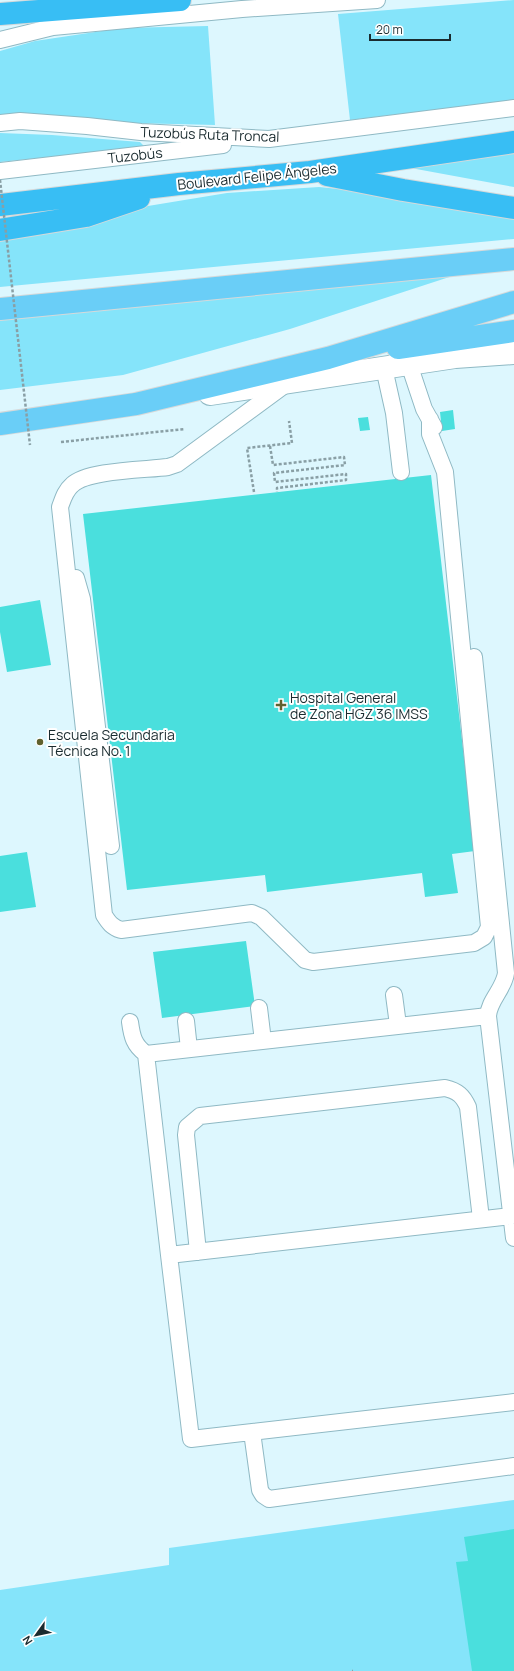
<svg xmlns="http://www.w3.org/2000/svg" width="514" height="1671" viewBox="0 0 514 1671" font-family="Manrope,sans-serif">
  <rect width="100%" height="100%" fill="#ddf7fe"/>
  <path fill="#85e4fa" d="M514,0V100L350,120L338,14Z
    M208,26L215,125L131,123L49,115L0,114V51L35,41L122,28Z
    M0,133L52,135L140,142L145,147L0,162Z
    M514,140V187L389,164Z
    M319,187L397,195L514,216V239L0,287V227L75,218L227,193Z
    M480,267L290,329L123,375L0,390V319Z
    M514,1500V1671H0V1590L169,1565V1548Z"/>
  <path fill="#4adfdd" d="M453,410L455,429L442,431L440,412Z
    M368,417L370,430L360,431L358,418Z
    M431,475L475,851L452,854L458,893L425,897L422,873L267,892L265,875L127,890L83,514Z
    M40,600L51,665L7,672L0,632V607Z
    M27,852L36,907L0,912V856Z
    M246,941L255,1006L162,1018L153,952Z
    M514,1529V1671H472L456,1562L468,1561L464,1537Z"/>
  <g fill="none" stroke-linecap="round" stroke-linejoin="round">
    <defs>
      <path id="service" d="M0,40L53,27L242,9L377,0
        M0,123L20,121L87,126L141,132L269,139L514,108
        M0,171L223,145
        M409,364L424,409L434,427
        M384,368L394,413L401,472
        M286,384L177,464L168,467C146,470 87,470 72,485C65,491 63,499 60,507L104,915C109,923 112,927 121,930L252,913L261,917L305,960L313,962L474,943L484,937L489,927L445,472L430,434V419
        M76,578L82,599L111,846
        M474,657L506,973C504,989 489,1000 488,1016L514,1238
        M394,995L398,1025
        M259,1008L263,1041
        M186,1021L189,1049
        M130,1022C132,1037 134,1045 146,1054L488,1016
        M146,1054L169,1255
        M511,1216L169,1255L191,1439L514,1402
        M198,1252L186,1135L187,1127L200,1116L445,1088C458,1091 463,1096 468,1107L481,1219
        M252,1432L260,1490L263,1495L269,1499L514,1466"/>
      <path id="minor" d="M210,394L455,357L514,353"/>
      <path id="primary" d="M0,309L514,259
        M398,348L514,331
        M0,424L136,404L328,358L514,302"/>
      <path id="trunk" d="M0,14L180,0
        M327,175L403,190L514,208
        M0,205L179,184L310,172L514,142
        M0,230L86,216L139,198"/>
    </defs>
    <use href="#service" stroke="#8fb9c4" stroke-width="18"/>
    <use href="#minor" stroke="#8fb9c4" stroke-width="24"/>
    <use href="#primary" stroke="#d6d9da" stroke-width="24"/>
    <use href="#trunk" stroke="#d6d9da" stroke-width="24"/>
    <path stroke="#899fa5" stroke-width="2.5" stroke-dasharray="3 2" stroke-linecap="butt" d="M61,442L185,429
      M270,446L273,465L344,457L345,465L274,473L275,482L346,474V480L277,488V492
      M254,492L247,448L292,443L289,421
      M352,1671H353"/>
    <use href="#service" stroke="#fff" stroke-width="16"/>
    <use href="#minor" stroke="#fff" stroke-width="22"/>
    <use href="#primary" stroke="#6acef7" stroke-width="22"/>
    <use href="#trunk" stroke="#38bef4" stroke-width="22"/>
    <path stroke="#899fa5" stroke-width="2.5" stroke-dasharray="3 2" stroke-linecap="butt" d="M0,180L30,445"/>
  </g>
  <g fill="#60612e" stroke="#fff" stroke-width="1.5">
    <path d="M279 699h4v4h4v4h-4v4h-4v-4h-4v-4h4z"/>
    <circle cx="40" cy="742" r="4"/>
  </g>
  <g text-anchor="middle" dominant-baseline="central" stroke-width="4" stroke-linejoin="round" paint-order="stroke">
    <g font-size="14" fill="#1a2b2f" stroke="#fff">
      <text transform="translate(210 134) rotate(2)">Tuzobús Ruta Troncal</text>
      <text transform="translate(135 155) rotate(-6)">Tuzobús</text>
      <text transform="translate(257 176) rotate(-6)">Boulevard Felipe Ángeles</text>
    </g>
    <g font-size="14" fill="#1a2b2f" stroke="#fff" text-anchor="start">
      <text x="290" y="697">Hospital General<tspan x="290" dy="16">de Zona HGZ 36 IMSS</tspan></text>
      <text x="48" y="734">Escuela Secundaria<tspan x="48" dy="16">Técnica No. 1</tspan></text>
    </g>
  </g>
  <g transform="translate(36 1635) rotate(237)" stroke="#ffffff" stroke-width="3" paint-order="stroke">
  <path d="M0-3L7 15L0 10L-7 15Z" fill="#1a2b2f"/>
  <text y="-6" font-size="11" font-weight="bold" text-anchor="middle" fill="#1a2b2f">N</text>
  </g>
  <path d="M370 34v6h80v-6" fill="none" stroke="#1a2b2f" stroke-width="2"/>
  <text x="376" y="34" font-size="12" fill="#1a2b2f" stroke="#ffffff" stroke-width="3" paint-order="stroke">20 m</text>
</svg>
